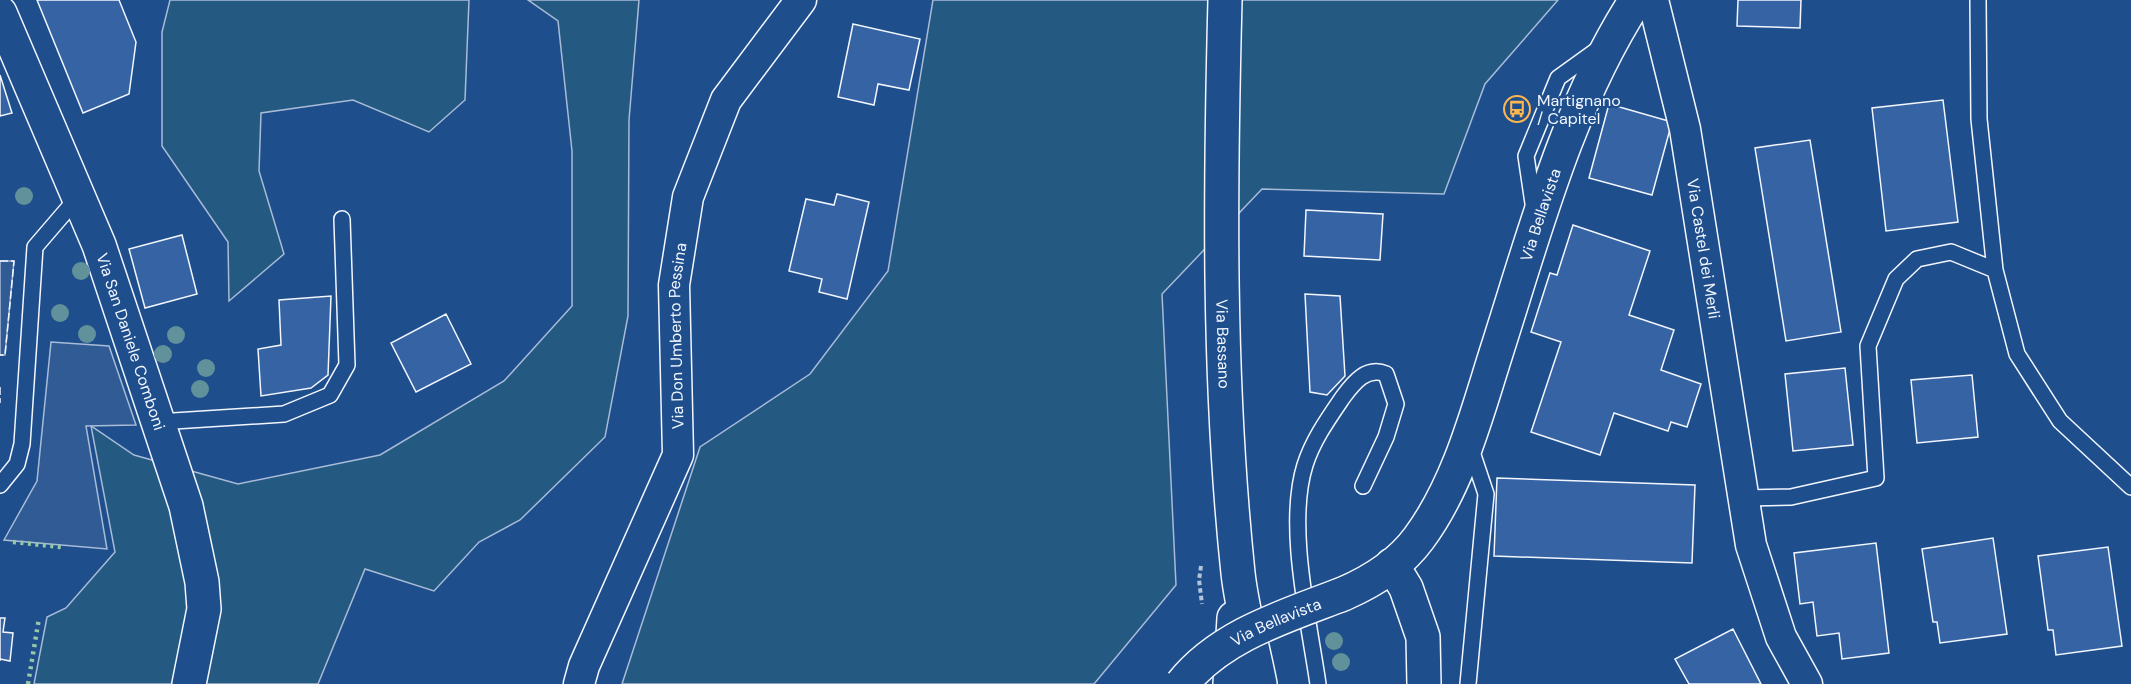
<svg xmlns="http://www.w3.org/2000/svg" width="2131" height="684" viewBox="0 0 2131 684" font-family="'DM Sans',sans-serif">
  <rect width="100%" height="100%" fill="#1f4e8c"/>
  <path fill="#245a82" stroke="#a8bbd7" stroke-width="1.5" d="M170,0H469L465,100L429,132L353,100L261,113L259,171L284,254L229,301L228,242L162,146V32Z
    M528,0H639L629,120L628,316L605,437L520,520L479,542L434,591L365,569L318,684H34L47,617L66,608L115,552L91,426L134,455L238,484L380,455L504,381L572,306V151L558,21Z
    M933,0H1558L1485,84L1444,194L1262,189L1162,294L1176,585L1094,684H622L700,447L810,374L888,271Z"/>
  <path fill="#305b95" stroke="#a8bbd7" stroke-width="1.5" d="M0,261H14L5,355H0Z
    M51,342L109,346L136,425L86,426L107,549L4,540L37,481Z"/>
  <path fill="#3563a3" stroke="#f2f6ff" stroke-width="1.5" d="M37,0H119L136,42L129,94L83,113Z
    M1738,0H1801L1800,28L1737,26Z
    M853,24L920,39L909,90L878,84L874,105L838,97Z
    M0,75L12,113L0,116Z
    M1943,100L1958,222L1886,231L1872,108Z
    M1609,104L1672,122L1652,195L1589,178Z
    M1810,140L1841,332L1786,341L1755,148Z
    M837,194L869,202L847,299L819,292L822,279L789,271L806,199L834,205Z
    M1306,210L1383,214L1380,260L1304,256Z
    M1573,225L1650,251L1629,315L1674,330L1661,370L1701,384L1687,427L1671,422L1668,431L1614,413L1600,455L1531,432L1561,342L1531,332L1550,273L1557,275Z
    M182,235L197,294L145,308L129,249Z
    M1305,294L1340,296L1345,376L1327,395L1310,392Z
    M331,296L328,375L311,388L261,396L258,349L281,345L279,300Z
    M446,314L471,364L416,392L391,343Z
    M1845,368L1853,445L1793,451L1785,374Z
    M1972,375L1978,437L1917,443L1911,380Z
    M1497,478L1695,485L1692,563L1494,556Z
    M1993,538L2007,634L1940,643L1937,622H1933L1922,549Z
    M1876,543L1889,653L1842,659L1839,633L1817,636L1813,602L1800,604L1794,553Z
    M2108,547L2122,646L2056,655L2053,630H2048L2038,556Z
    M0,618H5L3,632L13,633L10,661L0,659V661Z
    M1733,629L1761,684H1689L1675,659Z"/>
  <g fill="none" stroke-linecap="round" stroke-linejoin="round">
    <defs>
      <path id="lane" d="M1978,0L1979,119L1995,270L2017,354L2060,421L2131,487
        M1534,210L1526,156L1558,78L1601,47
        M158,422L284,414L330,395L347,365L342,219
        M0,485L17,464L22,444L35,247L78,197
        M1745,498L1791,497L1876,478L1868,346L1896,279L1917,259L1951,252L1995,270
        M1318,684C1309,621 1286,525 1305,465C1313,440 1328,419 1343,397C1354,382 1367,366 1386,374L1396,404L1386,437L1363,486
        M1468,684L1486,494L1470,446"/>
      <g id="street">
        <path id="s1" d="M1653,0L1685,129L1751,545L1781,637L1807,684"/>
        <path id="s2" d="M579,684L584,666L678,455L674,285L688,197L726,100L801,0"/>
      </g>
      <g id="secondary">
        <path id="s3" d="M1225,0C1220,191 1218,382 1238,573C1242,610 1253,647 1260,684"/>
        <path id="s4" d="M0,13L99,245L186,506L202,582L204,609L189,684"/>
        <path d="M1392,565L1406,588L1423,637L1424,684"/>
        <path id="s5" d="M1343,594C1371,582 1400,564 1419,538C1459,484 1477,413 1497,350C1535,231 1568,105 1636,0"/>
        <path d="M1230,684L1234,618"/>
      </g>
    </defs>
    <use href="#lane" stroke="#f2f6ff" stroke-width="18"/>
    <use href="#street" stroke="#f2f6ff" stroke-width="33"/>
    <use href="#secondary" stroke="#f2f6ff" stroke-width="36"/>
    <path stroke="#b3c4dc" stroke-width="4" stroke-dasharray="4.5 3" stroke-linecap="butt" d="M1201,566L1199,580L1202,604"/>
    <use href="#lane" stroke="#1f4e8c" stroke-width="15"/>
    <use href="#street" stroke="#1f4e8c" stroke-width="30"/>
    <use href="#secondary" stroke="#1f4e8c" stroke-width="33"/>
    <defs>
      <g id="secondary-bridge">
        <path id="s6" d="M1182,684C1221,635 1286,616 1343,594"/>
      </g>
    </defs>
    <use href="#secondary-bridge" stroke="#f2f6ff" stroke-width="36" stroke-linecap="butt"/>
    <use href="#secondary-bridge" stroke="#1f4e8c" stroke-width="33"/>
    <path stroke="#97c8a6" stroke-width="4.5" stroke-dasharray="3 4.5" stroke-linecap="butt" d="M13,542L61,547
      M28,684L39,618"/>
    <path stroke="#f2f6ff" stroke-width="1.5" stroke-dasharray="8 3" stroke-linecap="butt" d="M0,261H14L5,355H0
      M0,387V403"/>
  </g>
  <g fill="#61919a">
    <circle cx="24" cy="196" r="9"/>
    <circle cx="81" cy="271" r="9"/>
    <circle cx="60" cy="313" r="9"/>
    <circle cx="87" cy="334" r="9"/>
    <circle cx="176" cy="335" r="9"/>
    <circle cx="163" cy="354" r="9"/>
    <circle cx="206" cy="368" r="9"/>
    <circle cx="200" cy="389" r="9"/>
    <circle cx="1334" cy="641" r="9"/>
    <circle cx="1341" cy="662" r="9"/>
  </g>
  <defs>
    <symbol id="bus-ring" viewBox="-11 -11 22 22"><circle r="9.5" fill="#1f4e8c" stroke="#ffb74d" stroke-width="1.5"/><path d="M-5-6H5V4H4V6H2V4H-2V6H-4V4H-5ZM-3.5-4V0h7V-4ZM-3.5 1.2v1.5H-2V1.2ZM2 1.2v1.5H3.5V1.2Z" fill="#ffb74d"/></symbol>
  </defs>
  <g fill-rule="evenodd">
    <use href="#bus-ring" x="1502" y="94" width="30" height="30"/>
  </g>
  <g text-anchor="middle" dominant-baseline="central" stroke-width="4.5" stroke-linejoin="round" paint-order="stroke">
    <g font-size="16" fill="#f2f6ff" stroke="#1f4e8c" text-anchor="start">
      <text x="1537" y="100">Martignano<tspan x="1537" dy="18">/ Capitel</tspan></text>
    </g>
    <g font-size="16" fill="#f2f6ff" stroke="#1f4e8c">
      <text stroke="none"><textPath href="#s5" startOffset="442">Via Bellavista</textPath></text>
      <text stroke="none"><textPath href="#s1" startOffset="254">Via Castel dei Merli</textPath></text>
      <text stroke="none"><textPath href="#s2" startOffset="369">Via Don Umberto Pessina</textPath></text>
      <text stroke="none"><textPath href="#s4" startOffset="354">Via San Daniele Comboni</textPath></text>
      <text stroke="none"><textPath href="#s3" startOffset="344">Via Bassano</textPath></text>
      <text stroke="none"><textPath href="#s6" startOffset="114">Via Bellavista</textPath></text>
    </g>
  </g>
</svg>
